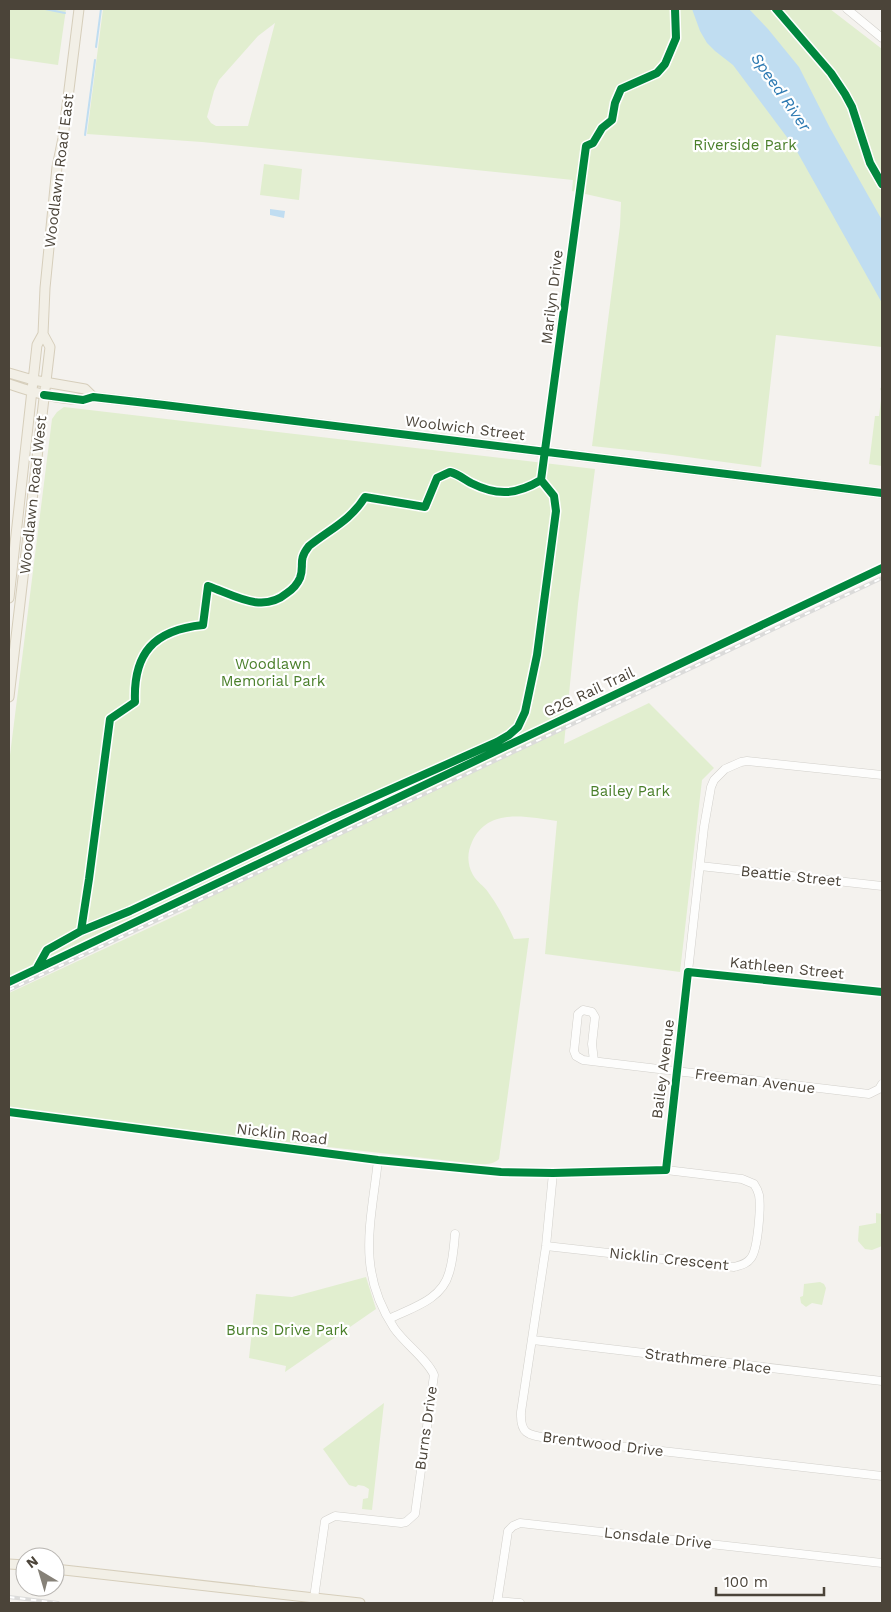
<svg xmlns="http://www.w3.org/2000/svg" width="891" height="1612" viewBox="0 0 891 1612" font-family="'Work Sans',sans-serif">
  <rect width="100%" height="100%" fill="#f4f2ee"/>
  <path fill="#e1eecf" fill-rule="evenodd" d="M9,9H66L58,65L9,58Z
    M103,9H830L882,49V347L776,335L761,467L665,454L592,446L620,226L621,202L572,191L573,180L202,142L87,134ZM275,23L248,126H216L211,123L207,117L214,91L219,80L258,36Z
    M264,164L302,169L299,200L260,195Z
    M882,386V466L869,464L875,416H879L882,392L880,389Z
    M64,407L595,469L578,604L564,744L649,703L714,768L702,780L680,972L545,954L557,821C526,817 488,807 472,842C467,853 467,864 473,875C477,882 484,886 488,892C499,907 507,923 514,939L529,938L499,1159C490,1168 471,1163 459,1162L103,1121L9,1107V993L192,908L186,896L9,979V763L52,419L57,412Z
    M876,1213L882,1214V1246L872,1250L865,1249L858,1241L859,1226L876,1223Z
    M366,1277L376,1309L285,1372L286,1366L249,1358L256,1294L292,1297Z
    M820,1282L824,1284L826,1288L822,1305L812,1303L806,1307L801,1303L800,1297L803,1296L804,1284Z
    M384,1403L372,1510L362,1509L363,1499L368,1498L369,1489L364,1486L358,1485L356,1487L349,1485L323,1449Z"/>
  <path fill="#c0ddf1" d="M692,9H749L768,29L799,67L830,128L882,220V303L795,148L733,65L715,51L707,43L700,31Z
    M270,209L285,211L284,218L270,215Z"/>
  <g fill="none" stroke-linecap="round" stroke-linejoin="round">
    <path stroke="#c0ddf1" stroke-width="2" d="M45,9L65,13
      M96,47L101,9
      M85,135L95,60"/>
    <defs>
      <path id="minor" d="M847,9L882,38
        M545,452L586,146
        M700,866L882,886
        M688,972L882,992
        M594,1061L592,1044L595,1017L592,1012L583,1010L578,1014L574,1051L576,1056L583,1060L869,1094L879,1089L882,1084
        M9,1112L378,1160L501,1172L553,1173L666,1170L742,1179L754,1184C756,1187 758,1191 759,1195C761,1206 758,1249 751,1258C747,1264 741,1265 734,1267L546,1246
        M666,1170L704,827L711,787L714,780L725,769L741,762L747,761L882,775
        M553,1173L546,1246L521,1412C520,1434 528,1435 547,1438L882,1476
        M389,1319C411,1308 442,1300 449,1273C453,1261 454,1247 455,1234
        M533,1340L882,1381
        M314,1598L325,1521L335,1516L401,1523L406,1522L415,1514L434,1375C427,1359 405,1344 394,1328C356,1270 371,1224 378,1160
        M497,1601L520,1603
        M497,1603L508,1531L513,1526L520,1523L882,1563"/>
      <path id="major" d="M9,373L33,380L85,389L93,397
        M9,384C32,392 69,404 93,397L164,405L882,493
        M9,598L37,345L43,334L45,288L57,167L63,138L79,9
        M9,697L50,347L43,334
        M9,1564L25,1565
        M55,1569L360,1603"/>
    </defs>
    <use href="#minor" stroke="#d2d0cb" stroke-width="9"/>
    <use href="#major" stroke="#d6cebb" stroke-width="11"/>
    <use href="#minor" stroke="#fdfdfc" stroke-width="8"/>
    <use href="#major" stroke="#f2efe6" stroke-width="9"/>
    <defs>
      <path id="rail" d="M9,990L882,578
        M9,1597L58,1603"/>
    </defs>
    <use href="#rail" stroke="#dbdbda" stroke-width="4"/>
    <use href="#rail" stroke="#fff" stroke-width="2" stroke-dasharray="5.5" stroke-linecap="butt"/>
    <defs>
      <path id="cycleway" d="M776,9L831,73L845,94L852,107L870,163L882,184
        M44,395L83,400L93,397L164,405L882,493
        M541,480L586,146L593,143L602,128L612,120L615,103L621,89L657,73L665,64L676,38L675,9
        M81,931L89,879L110,719L135,702C133,653 154,630 203,625L208,586C234,595 262,614 287,593C293,589 297,585 300,578C305,565 297,561 309,546C330,529 350,521 365,497L425,507L437,478L450,472C458,474 464,479 471,483C497,496 516,495 541,480
        M37,968L47,950L81,931L130,911L333,815L497,742L509,735L518,727L525,712L537,655L556,511L554,496L541,480
        M9,982L882,568
        M9,1112L378,1160L501,1172L553,1173L666,1170L688,972L882,992"/>
    </defs>
    <use href="#cycleway" stroke="#fff" stroke-width="11"/>
    <use href="#cycleway" stroke="#00873e" stroke-width="8"/>
  </g>
  <g text-anchor="middle" dominant-baseline="central" stroke-width="4.5" stroke-linejoin="round" paint-order="stroke">
    <g font-size="15" fill="#4a7f2a" stroke="#fff">
      <text x="745" y="145">Riverside Park</text>
      <text x="273" y="664">Woodlawn<tspan x="273" dy="17">Memorial Park</tspan></text>
      <text x="630" y="791">Bailey Park</text>
      <text x="287" y="1330">Burns Drive Park</text>
    </g>
    <g font-size="15" fill="#4b4439" stroke="#fff">
      <text transform="translate(59 171) rotate(-83)">Woodlawn Road East</text>
      <text transform="translate(552 297) rotate(-83)">Marilyn Drive</text>
      <text transform="translate(465 428) rotate(7)">Woolwich Street</text>
      <text transform="translate(33 495) rotate(-84)">Woodlawn Road West</text>
      <text transform="translate(589 692) rotate(-25)">G2G Rail Trail</text>
      <text transform="translate(791 876) rotate(6)">Beattie Street</text>
      <text transform="translate(787 968) rotate(6)">Kathleen Street</text>
      <text transform="translate(663 1069) rotate(-83)">Bailey Avenue</text>
      <text transform="translate(755 1081) rotate(7)">Freeman Avenue</text>
      <text transform="translate(282 1134) rotate(7)">Nicklin Road</text>
      <text transform="translate(669 1259) rotate(6)">Nicklin Crescent</text>
      <text transform="translate(708 1361) rotate(7)">Strathmere Place</text>
      <text transform="translate(426 1428) rotate(-82)">Burns Drive</text>
      <text transform="translate(603 1444) rotate(7)">Brentwood Drive</text>
      <text transform="translate(658 1538) rotate(6)">Lonsdale Drive</text>
    </g>
    <g font-size="16" font-style="italic" fill="#2e7ab2" stroke="#fff">
      <text transform="translate(781 92) rotate(55)">Speed River</text>
    </g>
  </g>
  <rect width="891" height="1612" fill="none" stroke="#4b4439" stroke-width="20"/>
  <g transform="translate(40 1572) rotate(322)"><circle r="24" fill="#ffffff" stroke="#b7b4b0"/>
  <path d="M0-4L9 19L0 12L-9 19Z" fill="#868178"/>
  <text y="-8" font-size="14" font-weight="bold" text-anchor="middle" fill="#4b4439">N</text>
  </g>
  <path d="M716 1587v8h108v-8" fill="none" stroke="#4b4439" stroke-width="2.5"/>
  <text x="724" y="1587" font-size="15" fill="#4b4439" stroke="#ffffff" stroke-width="4" paint-order="stroke">100 m</text>
</svg>
